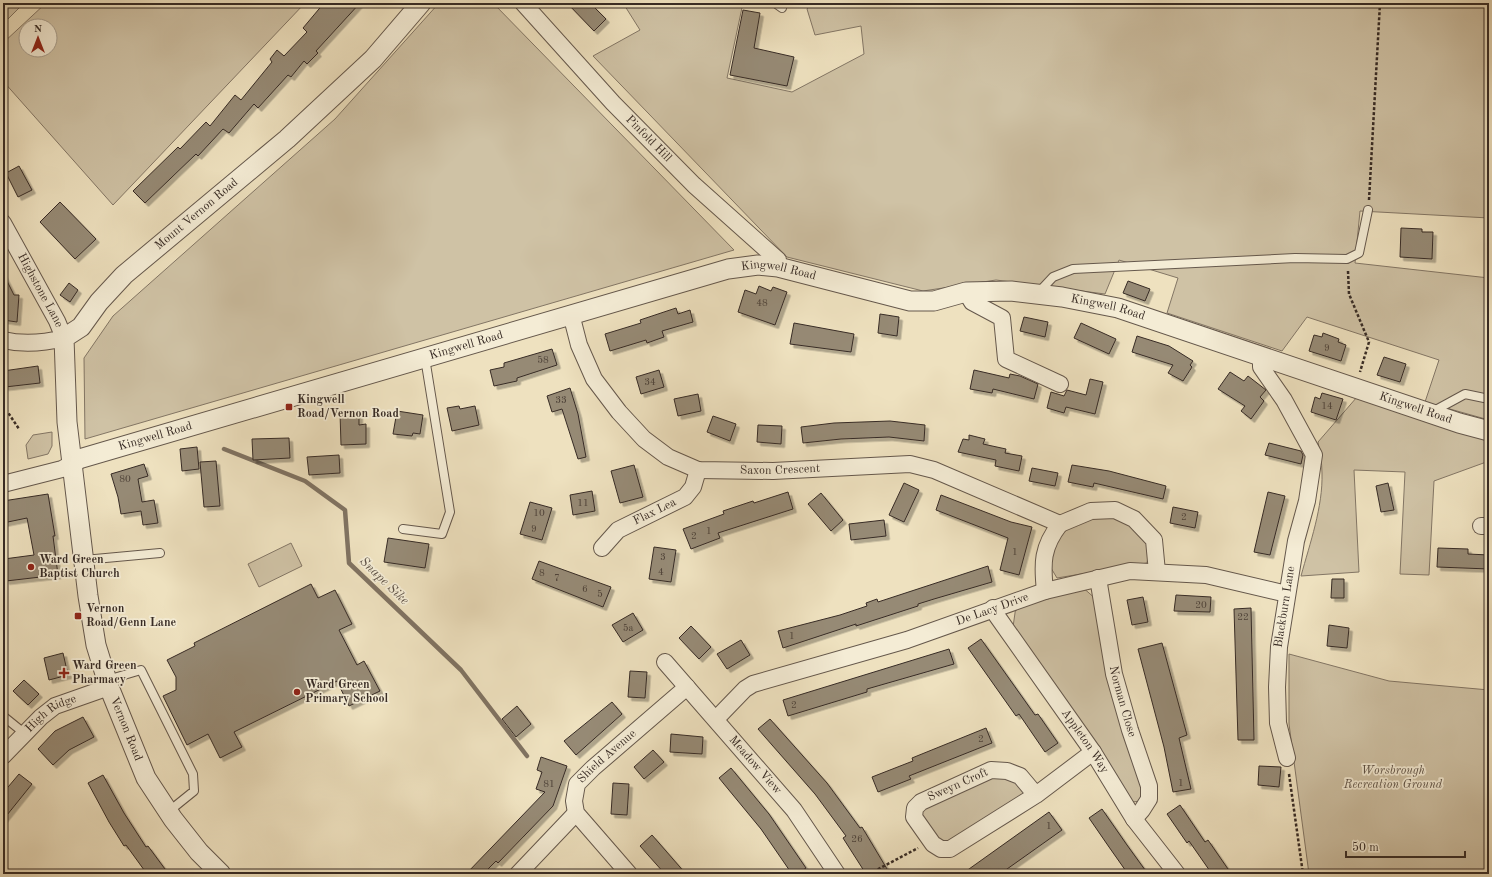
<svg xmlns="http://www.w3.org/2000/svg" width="1492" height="877" viewBox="0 0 1492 877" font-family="'Old Standard TT',serif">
  <defs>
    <filter id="shadow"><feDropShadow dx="3.5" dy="3.5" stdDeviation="0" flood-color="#0004"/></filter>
  </defs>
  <rect width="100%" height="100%" fill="#eee1bf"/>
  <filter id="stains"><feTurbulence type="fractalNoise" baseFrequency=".005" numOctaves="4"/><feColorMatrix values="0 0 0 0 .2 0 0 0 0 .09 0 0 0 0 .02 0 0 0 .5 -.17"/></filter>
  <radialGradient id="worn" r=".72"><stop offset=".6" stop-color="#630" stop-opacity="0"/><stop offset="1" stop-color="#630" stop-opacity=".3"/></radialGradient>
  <path fill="#cfc2a5" stroke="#837665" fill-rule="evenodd" d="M3,3H24L3,24Z
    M46,3H305L113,205L3,81V43ZM26,26H50V50H26Z
    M439,3H493L734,250L85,439L84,358L113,316L335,119Z
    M623,3H743L727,78L792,92L864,54L861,26L815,35L807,9L811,3H1489V218L1360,211L1355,263L1489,278V420L1425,402L1439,360L1307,317L1282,351L1167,313L1178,278L1119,260L1105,294L996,280L923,291L787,257L593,56L640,30Z
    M1357,397L1489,439V461L1434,481L1429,575L1400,574L1405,472L1354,470L1359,572L1301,576C1310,543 1323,507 1322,473C1322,463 1320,452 1318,442Z
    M52,432V446L48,454L28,459L26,445L33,435Z
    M1095,515L1128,521L1150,544L1147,563L1057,578L1048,563L1064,528Z
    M291,543L302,566L259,587L248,564Z
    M1081,586L1097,600L1144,788L1143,801L1131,802L1013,627L1016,606Z
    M1289,654L1389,681L1489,690V874H1309L1289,724Z
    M991,770L1024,786L1025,796L941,849L915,808Z"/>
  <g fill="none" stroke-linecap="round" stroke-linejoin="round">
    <path stroke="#807362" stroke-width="4.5" d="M224,449L305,481L345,510L349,563L461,670L527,756"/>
  </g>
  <path fill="#968a75" stroke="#372b25" filter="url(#shadow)" d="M324,3H360L316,51L318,53L307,64L304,61L291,77L288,75L258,108L254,104L229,133L223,129L198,156L196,154L145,203L133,191L178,147L180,149L206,122L210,126L235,95L241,100L272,62L270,59L277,50L284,56L307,32L303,28Z
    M567,3H590L606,19L594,31Z
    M743,10L760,13L754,48L794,57L787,86L730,75Z
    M19,166L32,190L18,197L6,173Z
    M60,202L96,239L75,259L40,222Z
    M1401,228L1422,229V232H1433L1432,259L1400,257Z
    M3,273L14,295H19L17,322L3,320Z
    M1128,281L1150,289L1145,301L1123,293Z
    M69,283L78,290L70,302L60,295Z
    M759,286L771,291L773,287L787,292L775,325L738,312L745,290L756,294Z
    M676,308L678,314L690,310L693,322L662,331L664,337L647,343L646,340L610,351L605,334L641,323L640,320Z
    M880,314L899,317L897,336L878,333Z
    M1024,317L1048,322L1045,337L1020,331Z
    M794,323L854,334L851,352L790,344Z
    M1081,323L1116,339L1109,354L1074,338Z
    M1323,333L1339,339L1338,342L1346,345L1341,361L1309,351L1314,335L1322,337Z
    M1137,336L1169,346L1193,361L1190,365L1192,367L1183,381L1168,373L1173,365L1132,352Z
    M552,349L557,365L517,378V381L494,386L490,370L504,367V363Z
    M1384,357L1406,364L1400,382L1377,375Z
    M38,366L40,383L5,387L3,371Z
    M659,370L664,387L641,394L636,377Z
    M974,370L1009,378L1010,374L1020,376L1038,384L1034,399L993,389L992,393L970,389Z
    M1230,372L1244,381L1248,376L1266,390L1260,397L1264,401L1251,419L1241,411L1245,406L1218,389Z
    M1090,379L1103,382L1095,414L1066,407L1064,413L1047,408L1051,392L1064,396L1067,390L1086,395Z
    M570,388L578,414L586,457L578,459L562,409L552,412L547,396Z
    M1322,393L1343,399L1336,420L1311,412L1315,397L1320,399Z
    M698,394L701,411L678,416L674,399Z
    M459,406L460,409L475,406L479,425L452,431L447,408Z
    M397,411L423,415L420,434L413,433L412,436L393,434Z
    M359,412V425L366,424V444L341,445L340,413Z
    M713,416L736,424L730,441L707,432Z
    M890,421L925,425L924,441L889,437L841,439L803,443L801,427L834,423Z
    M758,425L782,426L781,444L757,442Z
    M969,435L985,439L983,444L1006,449L1005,453L1022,456L1019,471L995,466L996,460L958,452L963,439L969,440Z
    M289,438L290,458L253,460L252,439Z
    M1269,443L1301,451L1303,455L1301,464L1265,455Z
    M197,447L199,469L182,471L180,449Z
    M339,455L340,473L309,475L307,457Z
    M216,461L220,506L204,507L200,462Z
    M144,464L148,476L138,479L142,502L154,500L158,523L143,525L141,511L121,514L118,497L111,474Z
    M634,465L643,497L620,503L611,471Z
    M1072,465L1109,471L1166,486L1163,499L1094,483L1093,487L1068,482Z
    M1032,468L1058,473L1055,486L1029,481Z
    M904,483L919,490L904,522L889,515Z
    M1388,483L1394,510L1381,512L1376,486Z
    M592,491L595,511L573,515L570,495Z
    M788,492L793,509L718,533L720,538L691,549L683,529L724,514L723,511L753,501L754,503Z
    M1268,492L1285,496L1270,555L1254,552Z
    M821,493L843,520L831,531L808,504Z
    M48,494L55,536H53L58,575L6,581L4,559L34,555L27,518L3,523V501Z
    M941,495L1011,522L1032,527L1019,575L1000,570L1008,538L936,510Z
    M530,502L552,508L542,540L520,534Z
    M1173,507L1198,512L1195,528L1170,523Z
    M884,520L886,536L851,540L849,524Z
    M388,538L429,544L425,568L384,562Z
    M654,547L676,550L671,582L649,579Z
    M1438,548L1468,549V554L1489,555V569L1437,567Z
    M539,561L611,587L603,607L532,579Z
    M988,566L992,582L934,599L918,604V606L856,626V624L783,648L778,631L840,615L867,606L866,603L877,599L878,602Z
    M1332,579H1344V598H1331Z
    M311,584L318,598L335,590L352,624L339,630L357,665L364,661L380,691L349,706L337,681L234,732L242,747L220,758L208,734L187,745L163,696L176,690V677L167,660L195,646L194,643Z
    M1176,595L1211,597L1210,612L1174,611Z
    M1143,597L1148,622L1132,625L1127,600Z
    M1251,608L1254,740H1238L1234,609Z
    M633,613L643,630L623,642L612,625Z
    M1329,625L1349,628L1347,648L1327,646Z
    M691,626L711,647L699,659L679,638Z
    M981,639L1035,715L1038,714L1058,743L1045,752L1019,714L1016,716L968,648Z
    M741,640L750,655L727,669L717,654Z
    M1162,643L1187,735L1179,738L1191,789L1173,792L1164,747L1138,649Z
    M949,649L954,664L867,689V692L788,716L783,700Z
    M63,653L68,675L49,680L44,658Z
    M630,671L647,672L645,698L628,697Z
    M24,680L39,694L28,705L13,691Z
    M612,702L622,714L576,755L564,741Z
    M517,706L531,724L516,737L502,719Z
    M83,717L94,737L69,750L53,765L38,749L55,731Z
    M770,719L827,783L860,828L862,827L890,874H866L843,838L846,836L815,794L758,729Z
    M986,728L992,743L909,776L911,779L878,792L872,777L913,761L912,758Z
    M671,734L703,737L702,754L670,752Z
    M653,750L664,762L644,779L634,767Z
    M541,757L567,766L553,806L498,863L496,861L483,874H466L545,792L536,789L542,772L537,770Z
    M1259,766L1281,767L1279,787L1258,785Z
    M731,768L769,814L806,868L797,874H792L761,829L719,778Z
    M19,774L32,784L3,820V793Z
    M103,775L124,813L146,847L148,846L165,869L158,874H147L126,845L124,846L109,822L88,783Z
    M613,783L629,784L627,815L611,814Z
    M1180,805L1205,842L1208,840L1228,869L1220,874H1212L1189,841L1187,843L1167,814Z
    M1102,809L1127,845L1148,874H1128L1109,847L1089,818Z
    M1049,812L1062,830L1024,857L1000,874H962Z
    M652,835L666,851L686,874H665L640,846Z"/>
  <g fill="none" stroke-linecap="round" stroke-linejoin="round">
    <defs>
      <path id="service" d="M775,3L782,8
        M1038,293L1053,277L1073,269L1295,258L1347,259L1359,253L1368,210
        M1432,412L1465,394L1489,399
        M403,529L442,534L450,512L425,358
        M84,560L160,553
        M107,680L141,670L193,774L194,791L168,812
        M3,716L24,733"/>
      <g id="minor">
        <path id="s1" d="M523,3L613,103L694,185L778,260V267"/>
        <path id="s2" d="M3,223L57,321L64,338C44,343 24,345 3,340"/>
        <path d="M966,292L972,302L1002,318L1006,359L1060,384"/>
        <path id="s3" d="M571,314L579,345L594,379L619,412L644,439L668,457L698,470L773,471L910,464L934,470L1060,524C1042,547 1042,563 1045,591"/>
        <path d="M1261,356V367L1284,400L1314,455L1307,501L1296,541L1279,647L1277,687L1278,723L1287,758"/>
        <path d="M3,484L62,469L71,464"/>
        <path d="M1060,524L1091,511L1115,510L1134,519L1154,540L1157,572"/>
        <path d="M1481,526H1489"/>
        <path id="s4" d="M602,548L618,530L685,497L693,487L698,470"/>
        <path id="s5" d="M1098,578L1114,674L1130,730L1149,786V799L1142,810L1134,819"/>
        <path id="s6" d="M993,608L997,616L1093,752L1134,819L1177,874"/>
        <path id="s7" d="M665,662L794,810L837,874"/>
        <path id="s8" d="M716,719L745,689L753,684L907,640L1045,591L1130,571L1206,575L1287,594"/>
        <path id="s9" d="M3,756L41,717L55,706L109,687"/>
        <path d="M1036,795L1020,776L1007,771L991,770L921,802L915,808L914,817L933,844L941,849H950L1036,795L1093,752"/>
        <path d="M518,874L576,813"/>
        <path id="s10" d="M629,874L576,813L574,801L577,784L593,768L687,687"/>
      </g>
      <g id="tertiary">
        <path id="s11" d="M71,464L79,459L728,269L758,265L778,267L910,301H934L966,292L1011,291L1062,297L1118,308L1459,423L1489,431"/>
        <path id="s12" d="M221,874L199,852L173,819L146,778L109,687L96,645L88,596L67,422L64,338L81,327L99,302L124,275L287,139L373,59L421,3"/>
      </g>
    </defs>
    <use href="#service" stroke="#65584c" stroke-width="10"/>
    <use href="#minor" stroke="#65584c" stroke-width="18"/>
    <use href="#tertiary" stroke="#65584c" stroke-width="21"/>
    <path stroke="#372b25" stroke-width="2.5" stroke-dasharray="3 2" stroke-linecap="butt" d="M1369,200L1380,3
      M1348,271L1349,294L1369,342L1360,372
      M3,405L19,429
      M1289,774L1303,874
      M869,874L918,848"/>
    <use href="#service" stroke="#f4ecd5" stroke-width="8"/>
    <use href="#minor" stroke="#f4ecd5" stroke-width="16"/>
    <use href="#tertiary" stroke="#f4ecd5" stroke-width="19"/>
  </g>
  <g fill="#8f2418" stroke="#f4ecd5" stroke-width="1.5">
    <rect x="285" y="403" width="8" height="8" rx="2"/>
    <circle cx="31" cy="567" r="4"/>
    <rect x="74" y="612" width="8" height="8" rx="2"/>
    <path d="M62 667h4v4h4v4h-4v4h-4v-4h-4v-4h4z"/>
    <circle cx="297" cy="692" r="4"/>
  </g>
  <g text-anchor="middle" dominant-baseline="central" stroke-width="3.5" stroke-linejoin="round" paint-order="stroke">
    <g font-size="10" fill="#4f4339">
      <text x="762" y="303">48</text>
      <text x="1327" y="348">9</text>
      <text x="543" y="360">58</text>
      <text x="650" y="382">34</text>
      <text x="561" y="400">33</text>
      <text x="1327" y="406">14</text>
      <text x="125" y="479">80</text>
      <text x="583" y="503">11</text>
      <text x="539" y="513">10</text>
      <text x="1184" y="517">2</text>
      <text x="534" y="529">9</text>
      <text x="709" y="531">1</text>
      <text x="694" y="536">2</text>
      <text x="1015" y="552">1</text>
      <text x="663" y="557">3</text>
      <text x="661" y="572">4</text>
      <text x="542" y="573">8</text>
      <text x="557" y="578">7</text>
      <text x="585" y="589">6</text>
      <text x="600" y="594">5</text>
      <text x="1201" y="605">20</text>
      <text x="1243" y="617">22</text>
      <text x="628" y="628">5a</text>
      <text x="792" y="636">1</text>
      <text x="794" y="705">2</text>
      <text x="981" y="739">2</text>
      <text x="1181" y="783">1</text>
      <text x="549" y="784">81</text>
      <text x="1049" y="826">1</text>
      <text x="857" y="839">26</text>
    </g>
    <g font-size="12" fill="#372b25" stroke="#f4ecd5">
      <text stroke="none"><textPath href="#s1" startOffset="185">Pinfold Hill</textPath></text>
      <text stroke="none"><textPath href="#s12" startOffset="756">Mount Vernon Road</textPath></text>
      <text stroke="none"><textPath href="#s11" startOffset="737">Kingwell Road</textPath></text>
      <text stroke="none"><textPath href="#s2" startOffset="77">Highstone Lane</textPath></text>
      <text stroke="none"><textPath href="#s11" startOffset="1073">Kingwell Road</textPath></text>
      <text stroke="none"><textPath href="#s11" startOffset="413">Kingwell Road</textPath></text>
      <text stroke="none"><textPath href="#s11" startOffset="1397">Kingwell Road</textPath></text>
      <text stroke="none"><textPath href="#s11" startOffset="89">Kingwell Road</textPath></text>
      <text stroke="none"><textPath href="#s3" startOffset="292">Saxon Crescent</textPath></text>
      <text stroke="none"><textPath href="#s4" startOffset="65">Flax Lea</textPath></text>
      <text transform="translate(1285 607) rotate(-81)">Blackburn Lane</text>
      <text stroke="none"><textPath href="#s8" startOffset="302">De Lacy Drive</textPath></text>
      <text stroke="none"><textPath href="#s5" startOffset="126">Norman Close</textPath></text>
      <text stroke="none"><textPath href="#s9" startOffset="65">High Ridge</textPath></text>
      <text transform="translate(126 729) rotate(68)">Vernon Road</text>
      <text stroke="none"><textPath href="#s6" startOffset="162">Appleton Way</textPath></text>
      <text stroke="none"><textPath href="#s10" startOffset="151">Shield Avenue</textPath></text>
      <text stroke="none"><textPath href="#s7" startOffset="137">Meadow View</textPath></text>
      <text transform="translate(958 785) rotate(-24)">Sweyn Croft</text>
    </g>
    <g font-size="12" font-weight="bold" fill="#372b25" stroke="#f4ecd5" text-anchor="start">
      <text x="297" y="400">Kingwell<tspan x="297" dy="14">Road/Vernon Road</tspan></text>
      <text x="39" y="560">Ward Green<tspan x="39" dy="14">Baptist Church</tspan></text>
      <text x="86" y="609">Vernon<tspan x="86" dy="14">Road/Genn Lane</tspan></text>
      <text x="72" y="666">Ward Green<tspan x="72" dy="14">Pharmacy</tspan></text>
      <text x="305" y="685">Ward Green<tspan x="305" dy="14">Primary School</tspan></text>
    </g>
    <g font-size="12" font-style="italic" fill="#5d5145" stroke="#f4ecd5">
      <text x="1393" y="771">Worsbrough<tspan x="1393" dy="14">Recreation Ground</tspan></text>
    </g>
    <g font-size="13" font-style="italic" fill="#5b4f44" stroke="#f4ecd5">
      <text transform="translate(384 581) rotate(44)">Snape Sike</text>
    </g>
  </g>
  <rect width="1492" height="877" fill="none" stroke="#eee1bf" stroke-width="16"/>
  <rect x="4" y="4" width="1484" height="869" fill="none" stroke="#372b25" stroke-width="2"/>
  <rect x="8" y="8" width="1476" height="861" fill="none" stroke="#372b25"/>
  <g transform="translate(38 38)"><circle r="19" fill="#f4ecd5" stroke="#a89f8f"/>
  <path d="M0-3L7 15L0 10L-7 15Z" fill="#8f2418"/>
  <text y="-6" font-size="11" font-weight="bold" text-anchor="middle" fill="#372b25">N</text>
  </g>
  <path d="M1346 851v6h119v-6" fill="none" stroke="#372b25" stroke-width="2"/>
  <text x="1352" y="851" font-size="12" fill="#372b25" stroke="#f4ecd5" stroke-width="3" paint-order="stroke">50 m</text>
  <rect width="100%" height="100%" filter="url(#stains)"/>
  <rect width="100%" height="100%" fill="url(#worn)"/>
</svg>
